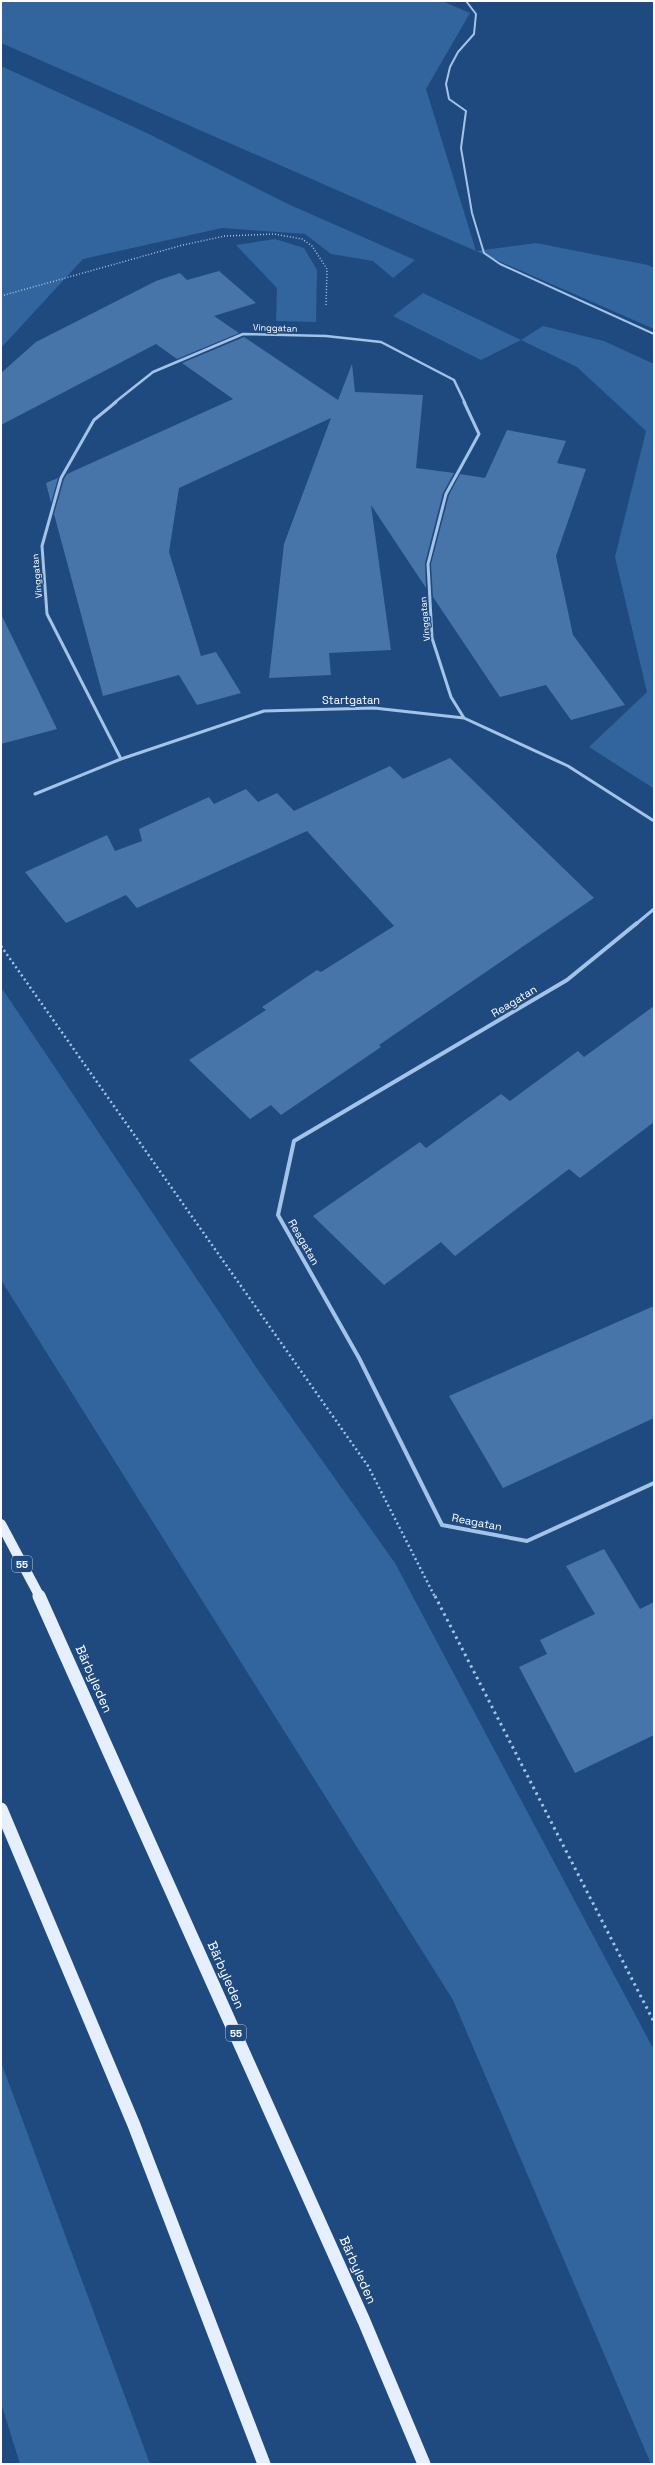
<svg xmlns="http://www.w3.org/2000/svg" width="655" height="2465" viewBox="0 0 655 2465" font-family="'Space Grotesk',sans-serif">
  <rect width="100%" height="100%" fill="#1f4a7f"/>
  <path fill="#32649d" d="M1,1H442L470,13L426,89L476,251L536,243L648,265L654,268V329L1,43Z
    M1,66L149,134L288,204L415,260L393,278L373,261L331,254L305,234L222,228L83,259L1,348Z
    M275,239L304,248L317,270L316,322L276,321L277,288L236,245Z
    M423,293L521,340L543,326L604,341L654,364L653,788L589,747L647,692L615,557L646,431L577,367L521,340L481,360L393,316Z
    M1,987L260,1373L395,1563L654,2050V2464H651L453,2000L1,1280Z
    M1,2062L150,2464H20L1,2403Z"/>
  <path fill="#4774a9" d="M219,271L256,303L214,316L239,333L177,359L156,344L1,425V373L36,342L156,281L180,273L187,280Z
    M244,337L338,400L352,364L355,392L423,395L416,468L454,473L443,493L425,563L426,588L371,505L391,650L329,653L331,675L269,678L284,544L331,418L179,488L169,552L201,656L216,652L241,693L197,705L179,675L103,696L54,514L64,479L67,474L233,399L182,363Z
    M507,430L566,441L557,463L586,469L556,556L573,635L625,705L571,720L546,685L500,697L433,597L431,564L449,495L460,474L485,478Z
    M58,478L51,503L46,483Z
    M1,614L57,729L1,744Z
    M450,758L594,898L379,1045L381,1047L281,1115L271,1105L250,1119L189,1060L266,1010L262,1007L317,970L321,972L394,926L307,831L137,908L126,895L66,923L25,872L107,835L115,851L142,841L139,829L209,797L214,804L246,789L258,802L277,793L294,811L390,766L403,779Z
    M654,1006V1122L580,1178L569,1169L455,1256L441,1242L384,1285L313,1216L420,1142L426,1148L501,1094L510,1101L578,1051L584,1057Z
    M654,1306V1418L503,1488L449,1396Z
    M604,1549L640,1609L654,1602V1735L575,1773L519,1667L547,1654L540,1640L595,1614L566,1566Z"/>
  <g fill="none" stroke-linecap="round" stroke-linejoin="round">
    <path stroke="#a3c3e8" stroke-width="1.5" stroke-dasharray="1 2" stroke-linecap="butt" d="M1,118V151
      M1,296L183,245L225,236L274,234L302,239L312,246L327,269L326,306"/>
    <path stroke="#a3c3e8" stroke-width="2.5" stroke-dasharray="2 3" stroke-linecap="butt" d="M1,946L368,1466L435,1597"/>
    <path stroke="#a3c3e8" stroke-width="3" stroke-dasharray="2.5 4" stroke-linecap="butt" d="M435,1596L654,2022"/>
    <path stroke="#a3c3e8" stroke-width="2" d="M466,1L476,14L474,34L458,52L450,67L446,84L449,99L466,111L461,148L472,213L484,253L500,264L654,334"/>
    <path stroke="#a3c3e8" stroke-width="2.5" d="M114,403L153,372L243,334L326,336L381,342L454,380L465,403"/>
    <path stroke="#a3c3e8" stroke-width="3" d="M116,402L94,420L61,478L42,546L47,614L121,759
      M464,718L451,697L432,638L428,564L446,494L479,434L464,402
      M35,794L121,759L264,711L374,708L464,718L568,766L654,821
      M636,924L654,909"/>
    <path stroke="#a3c3e8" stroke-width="4" d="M637,923L567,980L294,1141L278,1215L359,1358L442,1525L527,1541L654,1483"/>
    <path stroke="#e6effe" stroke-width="10" d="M1,1524L40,1597"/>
    <path stroke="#e6effe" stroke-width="13" d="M39,1596L364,2321L424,2464
      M1,1809L134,2125L264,2464"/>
  </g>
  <g text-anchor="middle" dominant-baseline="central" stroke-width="3" stroke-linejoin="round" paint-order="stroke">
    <g font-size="9" fill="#fff" stroke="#1f4a7f">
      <text transform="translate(275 328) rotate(2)">Vinggatan</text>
      <text transform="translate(37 576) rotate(-95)">Vinggatan</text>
      <text transform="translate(425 619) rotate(-95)">Vinggatan</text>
    </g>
    <g fill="#1f4a7f" stroke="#bcc9d9" stroke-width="1">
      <rect x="12" y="1556" width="20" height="16" rx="3"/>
      <rect x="226" y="2025" width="20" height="16" rx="3"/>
    </g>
    <g font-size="10" font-weight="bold" fill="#fff">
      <text x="22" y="1564">55</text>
      <text x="236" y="2033">55</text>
    </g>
    <g font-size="11" fill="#fff" stroke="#1f4a7f">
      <text x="351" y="700">Startgatan</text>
      <text transform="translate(514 1001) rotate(-31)">Reagatan</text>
      <text transform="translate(304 1242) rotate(60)">Reagatan</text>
      <text transform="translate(477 1522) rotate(11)">Reagatan</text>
    </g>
    <g font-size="13" fill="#fff" stroke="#1f4a7f">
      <text transform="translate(94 1679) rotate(66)">Bärbyleden</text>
      <text transform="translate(226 1975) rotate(66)">Bärbyleden</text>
      <text transform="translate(358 2270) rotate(66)">Bärbyleden</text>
    </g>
  </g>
  <rect width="655" height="2465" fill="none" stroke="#ffffff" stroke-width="4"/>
</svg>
